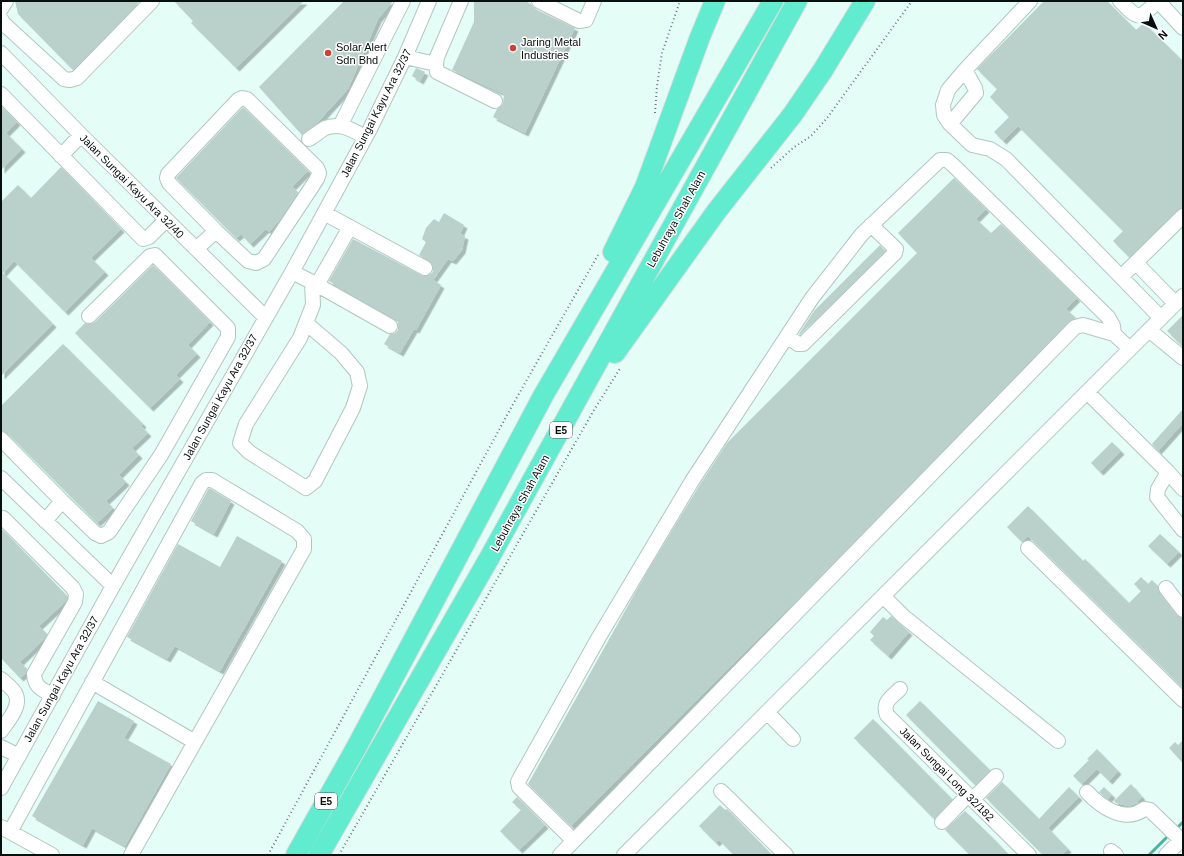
<svg xmlns="http://www.w3.org/2000/svg" width="1184" height="856" viewBox="0 0 1184 856" font-family="Arial,sans-serif">
  <defs>
    <filter id="shadow"><feDropShadow dx="3.5" dy="3.5" stdDeviation="0" flood-color="#0004"/></filter>
  </defs>
  <rect width="100%" height="100%" fill="#e5fdf7"/>
  <g fill="none" stroke-linecap="round" stroke-linejoin="round">
    <path stroke="#47b49e" stroke-width="3" d="M1179,826L1183,822
      M1149,855L1166,838"/>
  </g>
  <path fill="#bad0ca" filter="url(#shadow)" d="M15,1H140L73,70L18,14Z
    M174,1H304L236,68L191,23L193,21Z
    M344,1H393L378,19L348,89L316,124L302,135L259,87Z
    M474,1H525L531,4L535,9L575,28L525,133L493,117L497,109L503,104L504,94L452,70L474,22Z
    M1044,1H1107L1136,30L1144,23L1183,61V206L1129,257L1113,241L1123,231L1018,126L1003,141L994,132L1009,117L990,97L997,89L977,69Z
    M416,68L425,72L420,81L412,76Z
    M1,106L17,122L6,133L22,149L1,170Z
    M243,107L308,171L292,187L298,192L281,218L269,232L266,229L250,244L241,234L236,238L176,178Z
    M61,167L121,229L91,258L105,272L65,312L14,261L3,273L53,324L1,376V202L18,185L31,198Z
    M954,178L986,209L976,219L991,233L1001,224L1077,298L1066,309L1076,318L1069,321L799,598L571,826L528,784L644,577L699,486L727,443L917,253L898,233Z
    M444,213L464,225L460,234L465,236L462,250L453,261L448,259L433,280L441,285L416,330L414,329L400,353L384,344L390,334L395,333L398,330V320L329,281L353,239L421,275L425,276L429,275L433,272L432,264L419,255L426,242L422,239L426,228L434,219L439,222Z
    M880,245L885,251L800,335L799,334L814,311Z
    M153,265L210,322L188,345L197,354L176,375L180,379L150,408L75,333L85,323L91,324L95,322Z
    M1183,315V347L1167,331Z
    M63,344L143,424L141,426L148,433L132,448L139,455L119,475L126,482L106,501L113,508L97,523L7,433L1,431V406Z
    M1183,409V423L1158,451L1152,444Z
    M1112,442L1121,451L1100,472L1091,463Z
    M209,488L231,501L214,534L191,521Z
    M1028,506L1083,561L1085,559L1129,603L1141,591L1134,584L1141,577L1148,584L1152,580L1158,586L1159,593L1176,615L1183,618V688L1028,536L1022,542L1007,527Z
    M1,528L67,596L66,601L39,626L47,634L44,639L20,662L27,669L26,673L20,678L1,658Z
    M1160,534L1179,552L1167,564L1148,546Z
    M237,536L282,561L220,671L175,646L167,659L127,637L178,544L220,567Z
    M891,616L909,632L888,656L870,640L874,636L870,632L883,617L887,620Z
    M98,701L134,721L124,738L171,764L125,846L92,828L83,845L32,816Z
    M920,701L990,770L975,785L906,715Z
    M873,719L952,799L934,819L854,738Z
    M1183,740V763L1169,748L1175,742L1178,745Z
    M1097,749L1118,771L1109,781L1097,769L1082,784L1073,776L1089,760L1087,759Z
    M1002,782L1039,819L1069,787L1079,797L1048,828L1068,849L1062,855H1043L986,798Z
    M1131,784L1142,797L1137,802L1138,803L1128,806L1116,803L1114,801Z
    M1104,787L1112,795L1108,799L1099,792Z
    M517,797L545,825L519,850L500,831L521,810L512,802Z
    M720,805L725,810L727,809L772,855H734L719,840L716,843L699,826Z
    M965,811L992,837L1009,855H970L945,830Z"/>
  <g fill="none" stroke-linecap="round" stroke-linejoin="round">
    <defs>
      <path id="minor" d="M539,1L579,21L586,20L594,1
        M1030,1L965,70L948,90L943,105L944,115L950,124L972,145L990,149L1006,159L1161,318
        M1120,1C1139,20 1138,20 1158,1L1183,28
        M1,9L6,1
        M1,19L3,23L64,79L70,80L77,78L152,1
        M1,53L81,135L265,317
        M405,57L436,64L437,57L461,1
        M436,64L437,72L495,101
        M1,94L143,239L149,237L166,220
        M242,98L247,99L317,168L319,173L317,179L264,259L256,263L248,261L216,231L169,183L167,178L168,174L238,100Z
        M950,124L976,93L975,88L965,70
        M340,126L403,1
        M309,139C314,136 320,131 325,128C340,122 353,130 365,137
        M61,156L81,135
        M324,213L425,268
        M196,249L216,231
        M1136,263L1175,303
        M292,272L312,282L313,305L300,338L246,424L240,443L249,452L306,488L315,481L353,408L360,386L357,372L341,353L306,323
        M1121,277L1183,216
        M312,282L390,326
        M317,285L350,227
        M1149,330L1183,358
        M787,336L798,344H803L895,253L896,249L871,225
        M1087,392L1168,472L1183,489
        M1,439L62,501L45,521
        M1168,472L1158,489L1157,497L1183,530
        M1,478L113,586
        M62,501L95,533L101,536L109,532L161,455L228,337V328L155,255L150,256L89,316
        M3,518L73,588L76,594L75,602L34,674C35,688 42,689 53,696
        M1028,548L1183,700
        M1166,588L1183,610
        M883,596L903,616L1058,741
        M1,679C5,683 14,689 16,695C21,707 7,722 1,731
        M92,682L195,742
        M900,689C891,698 882,702 887,715L1029,855
        M767,712L793,739
        M1,747L19,756
        M1,788L113,586L292,272L370,129L405,57L429,1
        M721,791L786,855
        M1087,792C1100,806 1124,824 1144,809L1150,810L1181,840
        M973,799L996,776
        M942,822L968,795
        M1,827L52,855
        M10,832L202,483L206,480H212L297,531L304,539V549L131,855
        M573,840L519,787L518,782L520,778L599,637L692,481L812,298L862,234L940,160H947L954,166L1108,317L1113,326L1114,334L1130,349
        M1111,851L1116,855
        M560,855L1075,327L1083,325L1114,334
        M624,855L1183,296
        M1166,855L1183,838"/>
      <path id="highway" d="M613,252L645,187L700,37L715,1
        M615,353L716,212L793,114L823,70L865,1
        M296,855L356,748L543,396L773,1
        M319,855L491,555L797,1"/>
    </defs>
    <use href="#minor" stroke="#b1c7c1" stroke-width="16"/>
    <use href="#highway" stroke="#dcdedd" stroke-width="22"/>
    <path stroke="#6d7c78" stroke-width="2" stroke-dasharray="1 3" stroke-linecap="butt" d="M655,113L657,86L662,53L680,1
      M771,168L793,148L811,136L827,118L912,1
      M268,855L512,406L598,255
      M339,855L594,410L621,367"/>
    <use href="#minor" stroke="#fff" stroke-width="14"/>
    <use href="#highway" stroke="#61ebcf" stroke-width="20"/>
  </g>
  <g fill="#cf4138" stroke="#fff" stroke-width="1.5">
    <circle cx="513" cy="48" r="4"/>
    <circle cx="328" cy="53" r="4"/>
  </g>
  <g text-anchor="middle" dominant-baseline="central" stroke-width="3" stroke-linejoin="round" paint-order="stroke">
    <g fill="#fff" stroke="#525856" stroke-width="1">
      <rect x="550" y="422" width="22" height="16" rx="3"/>
      <rect x="315" y="793" width="22" height="16" rx="3"/>
    </g>
    <g font-size="10" font-weight="bold" fill="#08100e">
      <text x="561" y="430">E5</text>
      <text x="326" y="801">E5</text>
    </g>
    <g font-size="11" fill="#08100e" stroke="#fff" text-anchor="start">
      <text x="521" y="42">Jaring Metal<tspan x="521" dy="13">Industries</tspan></text>
      <text x="336" y="47">Solar Alert<tspan x="336" dy="13">Sdn Bhd</tspan></text>
    </g>
    <g font-size="11" fill="#08100e" stroke="#fff">
      <text transform="translate(376 113) rotate(-63)">Jalan Sungai Kayu Ara 32/37</text>
      <text transform="translate(132 186) rotate(45)">Jalan Sungai Kayu Ara 32/40</text>
      <text transform="translate(676 219) rotate(-61)">Lebuhraya Shah Alam</text>
      <text transform="translate(220 397) rotate(-61)">Jalan Sungai Kayu Ara 32/37</text>
      <text transform="translate(520 503) rotate(-61)">Lebuhraya Shah Alam</text>
      <text transform="translate(61 679) rotate(-61)">Jalan Sungai Kayu Ara 32/37</text>
      <text transform="translate(947 774) rotate(45)">Jalan Sungai Long 32/182</text>
    </g>
  </g>
  <rect width="1184" height="856" fill="none" stroke="#08100e" stroke-width="4"/>
  <g transform="translate(1156 28) rotate(135)" stroke="#ffffff" stroke-width="3" paint-order="stroke">
  <path d="M0-3L7 15L0 10L-7 15Z" fill="#08100e"/>
  <text y="-6" font-size="11" font-weight="bold" text-anchor="middle" fill="#08100e">N</text>
  </g>
</svg>
